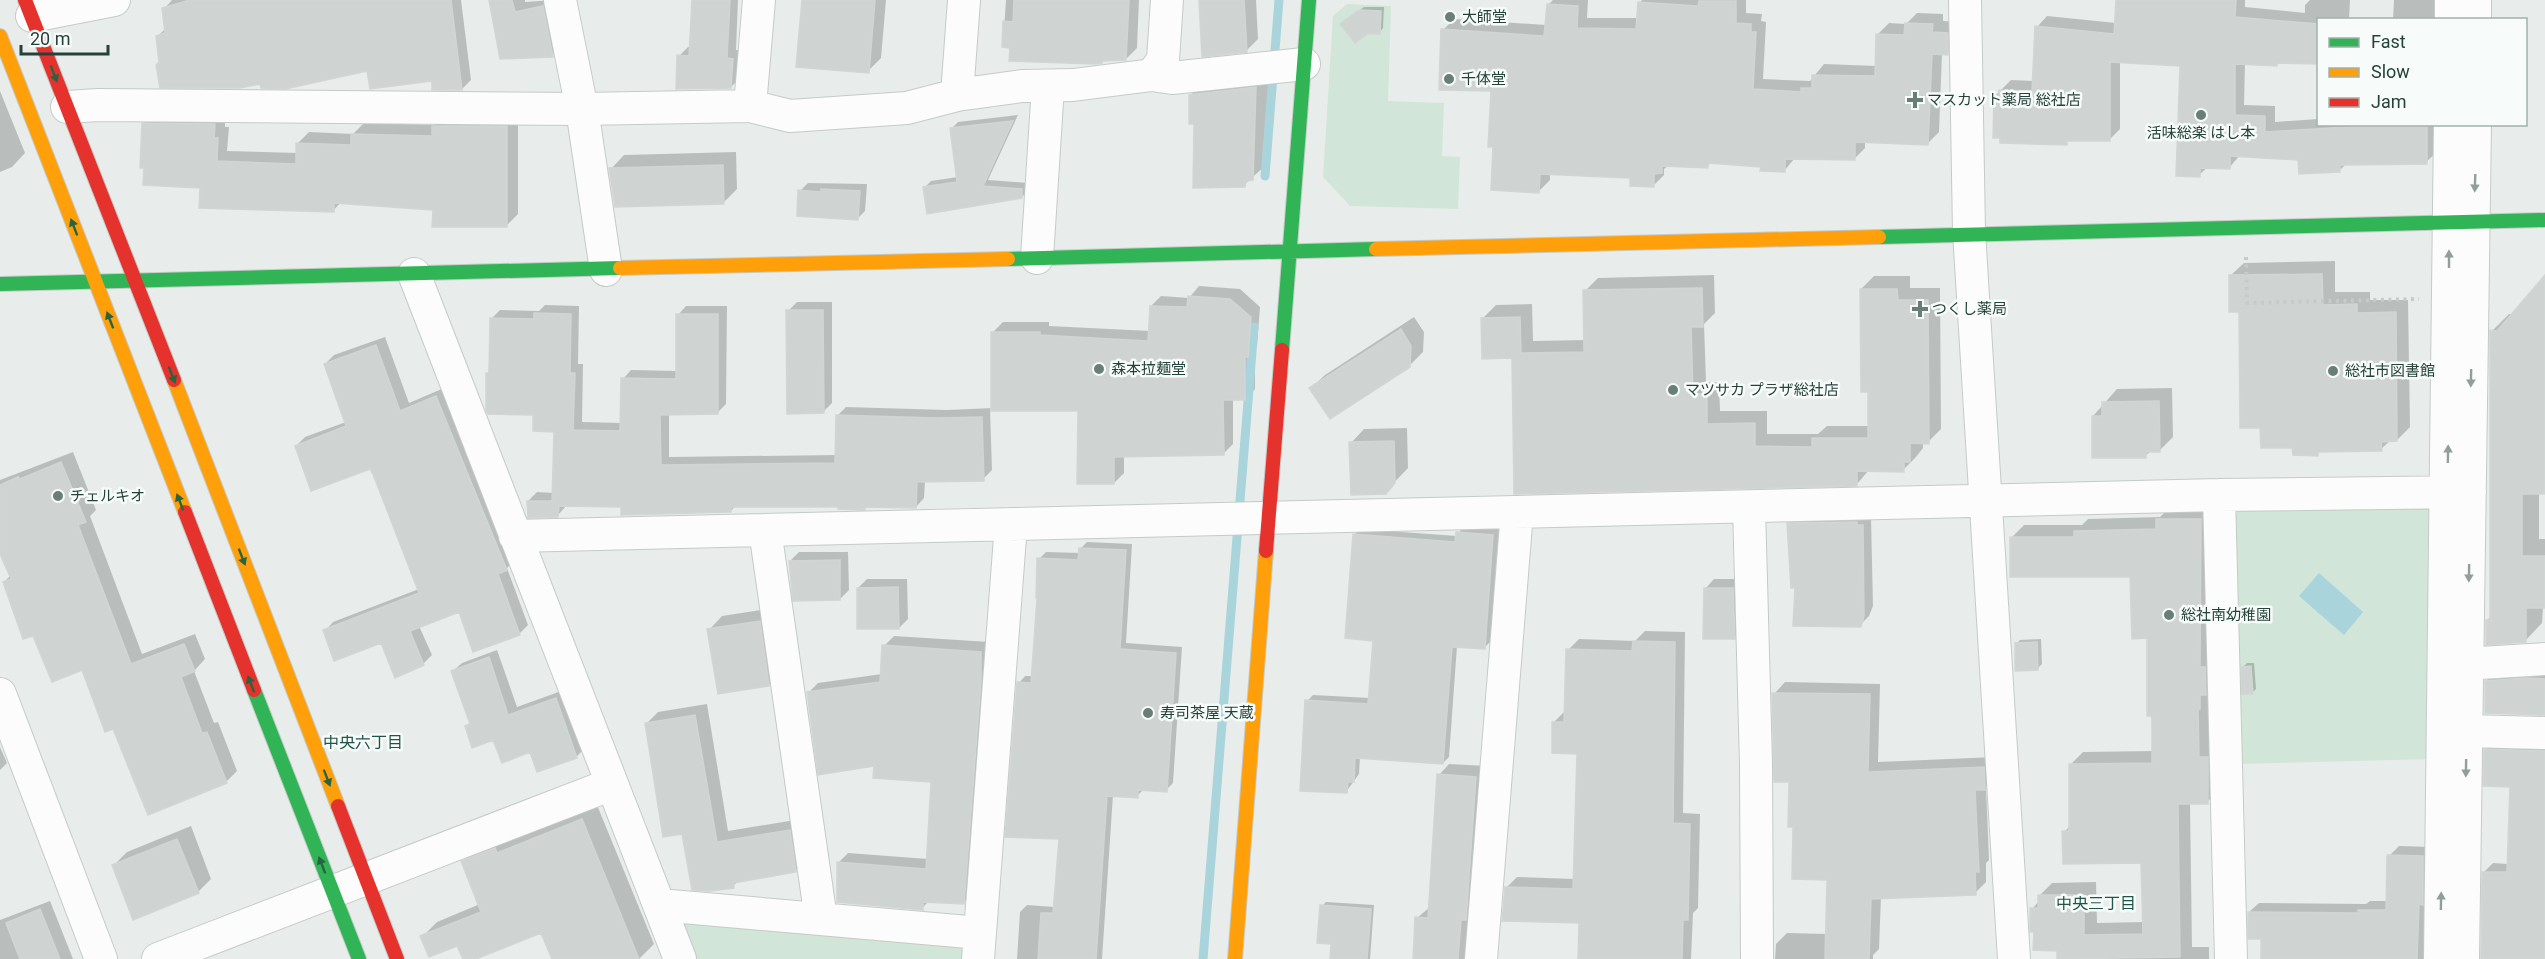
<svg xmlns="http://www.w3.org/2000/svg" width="2545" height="959" viewBox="0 0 2545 959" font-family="Roboto,'Noto Sans JP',sans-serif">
  <rect width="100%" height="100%" fill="#e8edeb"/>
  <path fill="#d1e6d8" d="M1347,4L1391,6L1388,101L1444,103L1442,156L1460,157L1458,209L1350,206L1323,177L1333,16Z
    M2427,502L2440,517L2433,759L2239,764L2233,516L2244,506Z
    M688,915L967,947L966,959H693L680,925Z"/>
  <path fill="#a9d4db" d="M2319,573L2363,612L2344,635L2299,596Z"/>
  <path fill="#0003" d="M172,0H461L471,80L462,89L433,88V79L369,69L262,82L161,62L157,37L166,28L164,9Z
    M491,0H525V2L554,0L563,45L552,55Z
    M694,0H738L736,50H741L740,78L731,87L679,56L688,47H691Z
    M803,0H886L881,58L868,71Z
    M1006,0H1139L1137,48L1126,59L1003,46Z
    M1201,0H1256L1258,39L1246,51Z
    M1553,0H1588L1587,18H1638L1639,3L1642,0H1746V13L1762,14L1761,21L1766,22L1763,79L1810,81L1824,64L1877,66L1878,34L1889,23L1906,24L1917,13L1943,14V21L1958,22V42L1947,53H1942L1939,132L1928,143L1865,141V148L1854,159L1795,158L1784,171L1762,165L1712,162L1707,166L1669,165L1664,169V175L1653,186L1632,177L1550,173V180L1539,191L1495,146L1492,90L1443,30L1454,19L1546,25L1548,5Z
    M2117,0H2245V7L2305,13V5L2310,0H2350L2349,20H2318V63L2280,61L2276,65L2245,63L2244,105L2275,106V122L2318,119V124H2437V152L2426,162L2347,163L2340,170L2299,158L2240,155L2229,168L2208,167L2199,175L2182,65L2120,61V129L2109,140H2070L2066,143L1995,96L2011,80L2034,81L2037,27L2047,16L2116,23Z
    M2394,0H2441L2440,20H2393Z
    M1364,7H1384L1383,28L1379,33L1346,20Z
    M1269,74L1266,165L1244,185L1191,95L1204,82Z
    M0,91L25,153L12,167L0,172Z
    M155,113L225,114V127H229L227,151L298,153V143L309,132L353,134L364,123L434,125L444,115L518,116V214L507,225L434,209L341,202L333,211L202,187L143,124Z
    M1018,115L988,180L1028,183V190L1022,197L924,188L931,181L958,177L952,128L958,122Z
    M736,152L737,189L724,202L611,169L624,155Z
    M808,183L867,184L865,211L858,218L800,191Z
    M2335,261V292H2370V300H2408L2410,427L2397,440H2391L2381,449L2321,450L2317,454L2294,446L2262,426L2240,311L2230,276L2244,263Z
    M1714,275L1715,313L1704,324L1706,382H1719L1720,411H1767V434H1818L1827,426H1870V390L1861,289L1874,276H1910V288H1940L1941,429L1928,442H1923V448L1916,457L1903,470H1869L1857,484L1513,357L1483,318L1496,305L1532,304L1533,341L1586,340L1585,291L1598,278Z
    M2545,277V492H2539V539H2545V606H2543L2542,623L2525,641L2487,620L2492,616V331L2509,314H2514Z
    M1199,286L1240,289L1260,307L1257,346L1255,348V389L1245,399H1233V444L1223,454L1124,456V473L1114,483L1079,409H990L992,470L983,479L925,481L924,498L916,507L735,506L731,511L567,505L558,515L528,501L537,492L554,493L555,430L535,414L487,409L491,319L500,310L539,311L545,305L579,306L578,364H583L582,422L622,423L623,379L631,370L677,371L678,315L686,306H727L726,404L717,413H669V457L837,455V416L846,407L947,410L993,408V332L1003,322H1049V326L1150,331L1151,306L1161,296L1189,298Z
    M797,302H832V403L823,412L788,311Z
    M1414,317L1424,332L1423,352L1409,366L1311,388L1325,375Z
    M385,337L409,403L444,388L515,560L507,568L528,625L519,634L459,610L419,626L432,655L423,664L381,641L325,631L333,622L419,589L370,467L296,446L305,437L346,422L325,364L334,355Z
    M2172,388L2173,437L2159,451H2151L2145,456L2093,416L2117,389Z
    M1407,428L1408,468L1385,492L1351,443L1364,429Z
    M73,452L96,510L90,516L142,654L195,634L205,659L194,671L214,723L218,722L237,771L226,782L114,727L83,668L33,634L4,582L11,575L0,550V480Z
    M2170,507H2213L2220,789L2207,802L2190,803L2192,947H2209V959H2059V949L2035,931L2032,909L2039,901V896L2052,883L2096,882L2097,923L2144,922L2143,862L2064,832L2071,825L2070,765L2083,752L2153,751L2148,637L2131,576L2011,538L2024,525H2082L2088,519L2160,517Z
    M1797,515L1871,517L1873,606L1869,616L1860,625L1796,586L1788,524Z
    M1463,526L1499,529L1490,642L1484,648L1457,646L1449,757L1443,763L1360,757L1359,774L1346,792L1307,701L1313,695L1370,698L1374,639L1354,535L1360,529L1457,536Z
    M1087,542L1132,544L1126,643L1182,647L1173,783L1166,790L1144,789L1137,796L1113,795L1102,959H1017L1020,912L1027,905L1055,907L1060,838L1019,683L1025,676H1033L1039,597V559L1046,552L1080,553V549Z
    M799,552H848L849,590L840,599L790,561Z
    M867,579H907L908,619L899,628L858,588Z
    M1714,579H1742L1743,629L1734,638L1705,589Z
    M773,608L782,671L769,685L709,630L722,616Z
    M1645,631L1685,632L1683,813L1700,814L1698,908L1693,913L1691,959H1580L1581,921L1506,888L1517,877L1574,879L1578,753L1554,722L1564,712L1568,650L1579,639L1635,641Z
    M894,636L990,642L973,893L963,903L930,900L922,908L838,863L848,853L928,859L933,780L875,765L808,693L818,683L882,674L884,646Z
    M2041,639L2042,664L2038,668L2016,644L2020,640Z
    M497,650L517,707L564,690L585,748L576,757L530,750L466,726L471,722L453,671L462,663Z
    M2247,663H2254L2256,689L2252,693L2243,667Z
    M2545,670V714L2486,681L2495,672Z
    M1785,682L1880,684L1878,762L1995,757L1996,777L1986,787L1989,860L1986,863V882L1975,893L1881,897L1879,949L1873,955V959H1775L1776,944L1787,933L1827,934L1828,879L1795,826L1791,781L1774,694Z
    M707,704L728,831L801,819L807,859L795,871L739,880L733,886L646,724L658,712Z
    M2494,741L2545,742V959H2482L2484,872L2493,863L2508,864L2511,785L2486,750Z
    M0,747L7,763L0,770Z
    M1449,764L1487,766L1467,959H1414L1417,918L1430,907L1439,775Z
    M597,805L654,944L639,959H553L542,931L472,959H464L458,944L422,937L437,922L480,904L463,862L478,847L510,834L512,839Z
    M191,826L211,879L198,892L114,865L127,852Z
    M2399,846L2432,847L2426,959H2263L2262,937L2249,912L2259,903L2366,904L2370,901H2388L2389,856Z
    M50,901L73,959H0V920Z
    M1326,902L1374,905L1370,959H1331L1332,942L1322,906Z"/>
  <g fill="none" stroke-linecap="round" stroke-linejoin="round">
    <path stroke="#a9d4db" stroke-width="9" d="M1265,176L1279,0
      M1203,959L1254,327"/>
  </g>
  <path fill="#cfd4d2" stroke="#d1d6d4" stroke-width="1.5" d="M190,0H451L462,90H432V81L370,89L367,71L285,89L261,88L260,84L240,88H160L156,65L159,62L156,36L165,33L162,8Z
    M489,0H512L515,12L543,6L553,57L500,59Z
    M692,0H730L727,58L733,59L731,88L676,89L677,55L689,56Z
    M802,0H875L869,73L796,67Z
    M1014,0H1129L1126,60L1102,61V63L1094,64L1009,61L1010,48L1002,47L1003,21L1013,22Z
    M1199,0H1244L1247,52L1202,57Z
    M2116,0H2236L2235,17L2319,24V64L2277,63V66L2235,64V115L2265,116V132L2347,127V124H2427V164L2340,165V172L2299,174L2298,160L2230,156V169L2200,168V177L2176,176L2180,66L2110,62V141H2067V145L2000,143V138H1993L1994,96H1999V90L2032,91L2035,26L2114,34Z
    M1699,1H1736V23L1751,24V32H1756L1753,89L1801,92V88H1812V75L1875,76L1876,34L1904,35L1905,23L1933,24L1932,32L1948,33V55L1932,54L1928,145L1855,142V160L1785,159V172L1760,171L1761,167L1708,163V168L1662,166V173L1654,174V187L1630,186V178L1540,174L1539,193L1491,190L1493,147H1488L1491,91L1439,90L1441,29L1544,36L1547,4L1578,6L1577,28L1636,29L1638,2L1698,6Z
    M1359,10L1381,11L1380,34H1367L1355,43L1340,24Z
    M1256,87L1253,180L1246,181L1245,187L1193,188L1194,124H1189V95Z
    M1013,121L983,186L1022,189V198L927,214L923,187L957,182L950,128Z
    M142,123L215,124L214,138H218L217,161L296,164V143L351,145V134L432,136V126H507V227H432L433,210L334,203V212L199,208L200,188L143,185L144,168H140Z
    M723,165L724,204L615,207L609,168Z
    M821,189L860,191L858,220L797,216L798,190L821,192Z
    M2322,274L2323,305L2357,304V313L2396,312L2397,441L2381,442L2382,451L2318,452V456L2293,455L2292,448H2261L2260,428H2240L2239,312H2229V275Z
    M2545,275V494H2522V556H2545V608H2526V642L2486,645V620H2490V330L2497,331Z
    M1702,288L1703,327H1691L1693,394H1707V424L1755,423V446L1812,447V438H1868V392H1861L1860,289H1897L1898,300H1928L1929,444L1910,443V462H1904V472L1857,471V486L1514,494L1512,358L1482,359L1481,318L1520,317L1521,353L1584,352L1583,290Z
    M1188,296L1230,299L1251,317L1248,357H1245V400H1223L1224,455L1114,457V484H1077L1078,411H991V332H1040V335L1148,341L1150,306L1187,307Z
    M786,310H823L824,413L787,414Z
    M534,313L571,314L570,373H575L573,430L620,431L621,378L676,379V314H718V414L660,415L661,465L835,463L836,415L937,418L982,417L984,481L917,482L916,508L865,507V510H860L838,509V507H731V512L621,515V507L559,506L558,517L528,518L527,501H552L554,432L533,431V415L488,414L486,409V373H489L490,318L534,319Z
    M1401,329L1411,346L1410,367L1330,419L1309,388Z
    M376,345L400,411L436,396L507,570L498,574L520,635L473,652L459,612L410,631L424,665L395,678L381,643L334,661L323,630L419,593L373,474L370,469L311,491L295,446L346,426L324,364Z
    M2159,401L2160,452H2146V458H2092V416H2102V402Z
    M1394,441L1395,483L1386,494L1351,495L1349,442Z
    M61,462L86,522L78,525L131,664L184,644L195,671L181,677L202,733L207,732L227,783L148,815L113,729L105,732L82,670L52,682L33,636L23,639L3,582L11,579L0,554V485L18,477L20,479Z
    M2156,519H2201L2200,667H2205L2206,695H2200V709H2198L2199,757H2208V804H2178L2180,957L2057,959V951L2033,950L2034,932H2030V908H2038V895H2084V935L2143,934L2141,863L2063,864L2062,831H2069V764L2152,763V716H2147V638L2132,639L2130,577H2010V537H2074V531L2156,529Z
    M1857,522V525H1863L1864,616L1861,627L1793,626L1795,588H1791L1787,523Z
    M1456,532L1493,535L1485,649L1452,647L1443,764L1355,758L1354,782H1348L1347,793L1300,791L1305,700L1368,704L1373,641L1345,638L1353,534L1455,542Z
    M1079,548L1126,550L1120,649L1176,653L1167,792L1138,790V798L1107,796L1096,959H1038L1041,913H1053L1059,839L1005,837L1017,682L1031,683L1037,598H1036L1037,558L1078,560Z
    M840,560V600L793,601L789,561Z
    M898,587L899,629H857V588Z
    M1704,588H1733L1735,639H1703Z
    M760,621L769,686L718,694L707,629Z
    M1633,641L1675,642L1673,823L1690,824L1688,920H1683L1682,959H1578L1579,923L1502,921L1505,887L1573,889L1577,754L1552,753V722H1564L1566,649L1632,651Z
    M2037,642L2038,670L2015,671V643Z
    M882,645L981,652V680L964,904L923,902V910L837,902V862L926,869L931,782L873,778L874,766L818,775L807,692L880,682Z
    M489,657L508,715L556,698L577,758L537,772L530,752L502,763L493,740L472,748L465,726L470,724L451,671Z
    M2251,666L2253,694H2242L2241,667Z
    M2526,678L2545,679V715L2485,713V681Z
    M1772,693L1870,694L1868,772L1984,767L1985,790H1975L1979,872H1975L1976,895L1871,899L1869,959H1825L1827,880L1792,879L1793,827H1788L1789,782H1774Z
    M695,715L717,842L790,830L796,872L733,883L734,888L710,891L692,890L682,834L663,837L645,723Z
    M2484,749L2545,751V959H2481L2482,872H2507L2510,787L2483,786Z
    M1437,774L1476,777L1466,920H1461L1458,959H1413L1415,917L1428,918Z
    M582,819L639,959H552L541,933L476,959H463L457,946L429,957L420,936L481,912L461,861L495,848L497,853Z
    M177,839L199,893L133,920L112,865Z
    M2387,855L2423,856V905L2419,904L2417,959H2261V939H2248V912L2358,913V910H2386Z
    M1320,905L1371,909L1367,959H1330L1331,944L1317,943Z
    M40,909L60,959H20L6,923Z"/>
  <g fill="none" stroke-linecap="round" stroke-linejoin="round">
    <defs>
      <path id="street" d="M560,0L582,109L606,270
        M1965,0L1969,232L2014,959
        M2475,0V20
        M32,16L114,0
        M2451,20V0
        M1152,75L1172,78L1304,64
        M957,95L964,0
        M750,106L759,0
        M67,107L98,105L582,109L750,106L790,116L907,108L957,95L1022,86L1073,85L1152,75L1163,60L1167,0
        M1037,258L1048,86
        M414,274L680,959
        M2219,495L2231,959
        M1749,507L1756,764L1757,959
        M765,530L821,919
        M515,536L2219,495L2470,492
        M2447,665L2545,659
        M0,694L101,959
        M2467,731L2545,733
        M659,905L980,933
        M158,959L612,784
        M978,959L1011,524
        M1481,959L1517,512
        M2440,959L2450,124
        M2463,959L2475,124"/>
      <path id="fast" d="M1879,237L2545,220
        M1008,259L1376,249
        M0,284L620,268
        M1282,350L1309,0
        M254,690L359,959"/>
      <path id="slow" d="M0,36L185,512
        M1376,249L1879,237
        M620,268L1008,259
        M174,380L338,806
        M1235,959L1266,551"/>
      <path id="jam" d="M25,0L174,380
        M185,512L254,690
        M1266,551L1282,350
        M338,806L397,959"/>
    </defs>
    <use href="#street" stroke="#c5cac8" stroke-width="34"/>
    <use href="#fast" stroke="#c3cbc8" stroke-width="16"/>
    <use href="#slow" stroke="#c3cbc8" stroke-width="16"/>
    <use href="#jam" stroke="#c3cbc8" stroke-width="16"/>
    <path stroke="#c3ccca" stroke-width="4" stroke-dasharray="3 4.5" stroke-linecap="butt" d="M2246,257L2247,303L2419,299"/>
    <use href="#street" stroke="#fcfcfc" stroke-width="32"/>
    <use href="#fast" stroke="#30b455" stroke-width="14"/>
    <use href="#slow" stroke="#ff9f0a" stroke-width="14"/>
    <use href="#jam" stroke="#e5322d" stroke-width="14"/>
  </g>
  <defs><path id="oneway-solid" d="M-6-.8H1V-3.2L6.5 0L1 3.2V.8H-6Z" transform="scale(1.5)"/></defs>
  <g fill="#286442">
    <use href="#oneway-solid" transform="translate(54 74) rotate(69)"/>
    <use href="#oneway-solid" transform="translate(74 227) rotate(-111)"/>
    <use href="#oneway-solid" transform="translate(110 320) rotate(-111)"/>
    <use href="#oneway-solid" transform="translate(172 375) rotate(69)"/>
    <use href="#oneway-solid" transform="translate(180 502) rotate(-111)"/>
    <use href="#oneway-solid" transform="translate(242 557) rotate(69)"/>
    <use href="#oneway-solid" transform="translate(251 684) rotate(-111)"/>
    <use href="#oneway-solid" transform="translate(327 778) rotate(69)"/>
    <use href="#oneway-solid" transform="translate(322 865) rotate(-111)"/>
  </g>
  <g fill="#909f9b">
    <use href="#oneway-solid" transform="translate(2475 183) rotate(92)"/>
    <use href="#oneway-solid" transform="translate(2449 259) rotate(-90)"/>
    <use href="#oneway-solid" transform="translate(2471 378) rotate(91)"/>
    <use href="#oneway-solid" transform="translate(2448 454) rotate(-89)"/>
    <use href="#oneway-solid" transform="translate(2469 573) rotate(91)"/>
    <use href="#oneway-solid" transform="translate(2466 768) rotate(91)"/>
    <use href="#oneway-solid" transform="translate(2441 901) rotate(-89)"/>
  </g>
  <g fill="#697e78" stroke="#f7fbf9" stroke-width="2">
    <circle cx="1450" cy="17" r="6"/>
    <circle cx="1449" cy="79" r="6"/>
    <path d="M1912 91h6v6h6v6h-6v6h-6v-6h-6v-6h6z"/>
    <circle cx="2201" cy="115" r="6"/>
    <path d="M1917 300h6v6h6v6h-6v6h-6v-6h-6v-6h6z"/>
    <circle cx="1099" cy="369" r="6"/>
    <circle cx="2333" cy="371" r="6"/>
    <circle cx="1673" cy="390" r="6"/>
    <circle cx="58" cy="496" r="6"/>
    <circle cx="2169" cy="615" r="6"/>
    <circle cx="1148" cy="713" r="6"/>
  </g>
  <g text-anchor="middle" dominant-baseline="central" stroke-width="5" stroke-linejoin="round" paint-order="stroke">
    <g font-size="15" fill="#24423a" stroke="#f7fbf9" text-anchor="start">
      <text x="1462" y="17">大師堂</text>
      <text x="1461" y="79">千体堂</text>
      <text x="1927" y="100">マスカット薬局 総社店</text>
      <text x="2201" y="133" text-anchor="middle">活味総楽 はし本</text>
      <text x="1932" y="309">つくし薬局</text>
      <text x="1111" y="369">森本拉麺堂</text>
      <text x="2345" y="371">総社市図書館</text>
      <text x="1685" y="390">マツサカ プラザ総社店</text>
      <text x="70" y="496">チェルキオ</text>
      <text x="2181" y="615">総社南幼稚園</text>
      <text x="1160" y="713">寿司茶屋 天蔵</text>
    </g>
    <g font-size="16" fill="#1f5548" stroke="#f7fbf9">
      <text x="363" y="742">中央六丁目</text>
      <text x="2096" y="903">中央三丁目</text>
    </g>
  </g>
  <rect x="2317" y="18" width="210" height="108" fill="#f7fbf9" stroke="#a3b1ad" stroke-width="1.5"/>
  <rect x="2329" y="38" width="30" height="9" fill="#30b455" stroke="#a3b1ad" stroke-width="1.5"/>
  <text x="2371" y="48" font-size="18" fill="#24423a">Fast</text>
  <rect x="2329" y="68" width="30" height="9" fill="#ff9f0a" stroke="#a3b1ad" stroke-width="1.5"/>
  <text x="2371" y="78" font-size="18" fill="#24423a">Slow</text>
  <rect x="2329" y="98" width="30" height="9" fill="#e5322d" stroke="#a3b1ad" stroke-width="1.5"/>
  <text x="2371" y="108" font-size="18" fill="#24423a">Jam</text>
  <path d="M21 45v9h87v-9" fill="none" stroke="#24423a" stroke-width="3"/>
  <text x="30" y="45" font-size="18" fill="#24423a" stroke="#f7fbf9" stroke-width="4.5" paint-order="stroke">20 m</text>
</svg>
